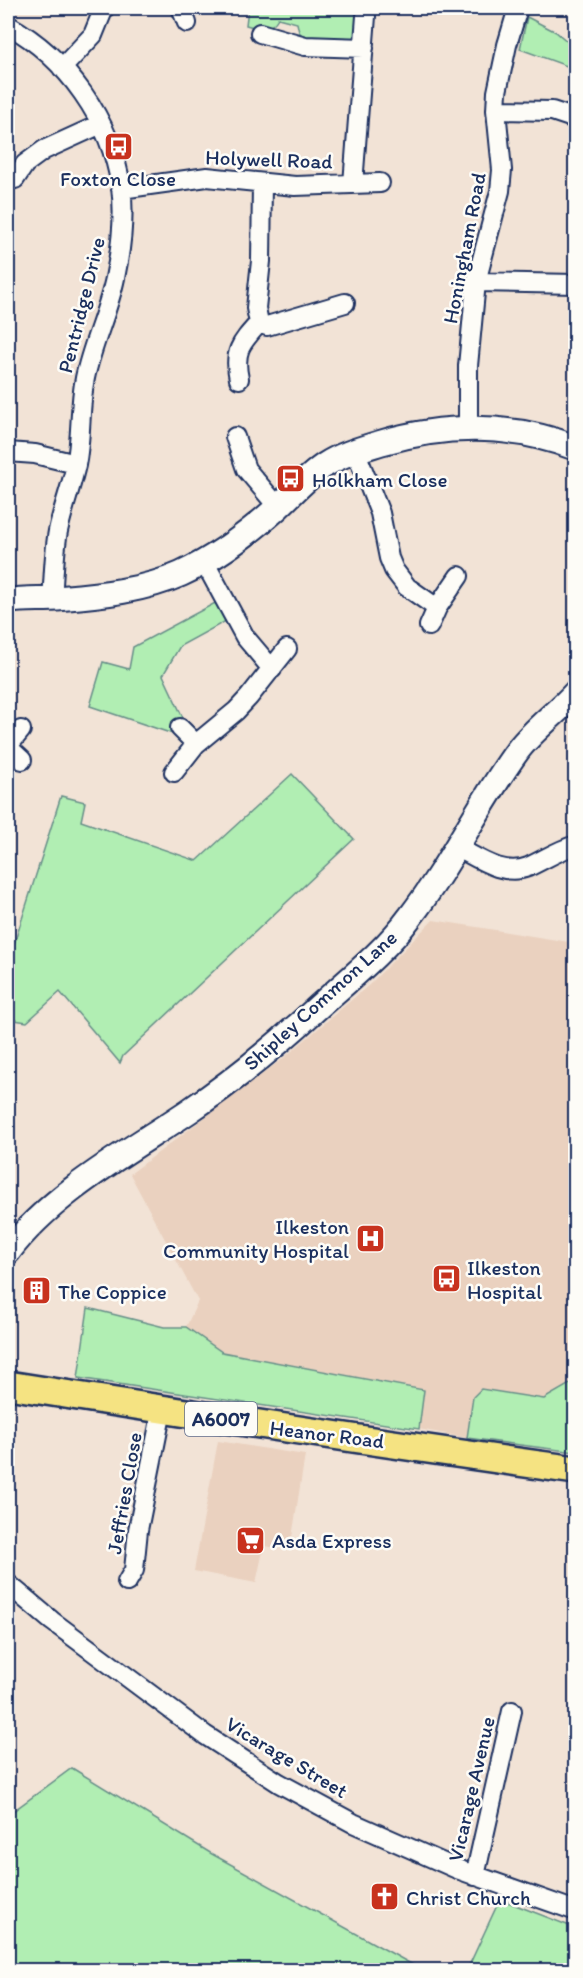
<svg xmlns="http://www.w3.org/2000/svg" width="583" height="1978" viewBox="0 0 583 1978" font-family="Itim,sans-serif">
  <rect width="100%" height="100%" fill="#f2e3d6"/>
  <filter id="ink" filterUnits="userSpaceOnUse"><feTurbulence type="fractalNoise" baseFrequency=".0167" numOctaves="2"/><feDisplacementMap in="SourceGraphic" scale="12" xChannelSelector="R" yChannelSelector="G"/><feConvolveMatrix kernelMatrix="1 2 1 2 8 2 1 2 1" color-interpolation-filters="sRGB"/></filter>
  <g filter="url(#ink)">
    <path fill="#ead1bf" d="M433,920L575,943V1379L570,1384L544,1399L481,1389L473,1397L467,1438L419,1429L424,1390L222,1352L186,1327L198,1301L130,1174L285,1057L370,984Z
      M218,1441L305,1455L290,1550L264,1546L256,1583L194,1571Z"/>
    <path fill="#b1eeb3" stroke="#668e88" stroke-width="1.5" d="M248,8H372L371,12L351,40L306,38L299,32L297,23L278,18C271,31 259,29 246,25Z
      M527,17L556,32L575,48V69L520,49Z
      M217,602L226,621L180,646L163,675L184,720L173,734L90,706L103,662L129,669L133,647Z
      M292,774L354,839L123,1056L120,1063L60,992L27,1022L8,1019V963L61,796L85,802L81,821L197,861Z
      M88,1308L164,1327H186L222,1352L424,1390L419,1429L78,1378Z
      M575,1379V1452L467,1438L473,1397L481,1389L544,1399L570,1384Z
      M72,1768L212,1854L422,1970H8V1815Z
      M500,1899L575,1928V1970H467Z"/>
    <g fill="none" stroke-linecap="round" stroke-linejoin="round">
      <defs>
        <path id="street" d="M181,8L187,23
          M8,25C67,58 111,120 121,187C125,217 121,249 115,278C108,312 92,344 85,378C79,407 82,436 76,465C71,487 63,508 58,531C54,553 54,576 52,599
          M260,33L305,46L364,48
          M62,68L93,35L104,8
          M496,110L552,111L576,119
          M15,179L25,164L44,150L101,124
          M262,184L261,261L256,308L259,323L267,326L345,303
          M353,184L366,16
          M121,189L207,177L295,186L380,183
          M476,282L576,284
          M239,379C233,351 241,343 259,323
          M468,428V366L476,282L500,191L502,170L496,110L497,92L507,45L518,8
          M235,437L246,469L278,507
          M355,450L380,513L389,558L394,570L407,587L437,608
          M8,452L35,454L76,464
          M205,563L245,637L272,669
          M429,626L437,608L459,576
          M180,728L196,744
          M8,746L21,730
          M8,747L22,760
          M174,772L196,744L236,711L249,697L287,649
          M456,847C478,858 503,877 528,867C544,860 558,850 576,845
          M127,1582L134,1570L138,1530L162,1410
          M8,1584L52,1621L205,1735L279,1783L353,1823L457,1869L576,1911
          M475,1876L512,1711"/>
        <path id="secondary" d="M8,601C26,598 44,600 62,598C101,595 145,590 181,574C218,557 248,534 278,507C293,493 308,476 325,465C342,454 361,449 380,443C445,424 512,423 576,448
          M8,1252C52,1193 128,1152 189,1111C232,1082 278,1044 316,1009C347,981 386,950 410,917C451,864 479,803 518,750C535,728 558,712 576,692"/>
        <path id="primary" d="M8,1385C197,1415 386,1444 576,1470"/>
      </defs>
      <use href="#street" stroke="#1b2f5e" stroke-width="22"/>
      <use href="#secondary" stroke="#1b2f5e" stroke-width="28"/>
      <use href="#primary" stroke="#1b2f5e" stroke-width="32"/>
      <use href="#street" stroke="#fdfcf7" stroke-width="18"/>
      <use href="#secondary" stroke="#fdfcf7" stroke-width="24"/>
      <use href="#primary" stroke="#f5e382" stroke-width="27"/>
    </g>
  </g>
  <defs>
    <symbol id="bus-square" viewBox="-11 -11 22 22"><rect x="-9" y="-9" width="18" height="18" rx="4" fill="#c8321e" stroke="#fdfcf7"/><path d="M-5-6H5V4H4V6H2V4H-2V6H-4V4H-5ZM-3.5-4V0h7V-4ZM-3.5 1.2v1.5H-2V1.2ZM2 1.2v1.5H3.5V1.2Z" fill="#fff"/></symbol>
    <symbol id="hospital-square" viewBox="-11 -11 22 22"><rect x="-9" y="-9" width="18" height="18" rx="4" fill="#c8321e" stroke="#fdfcf7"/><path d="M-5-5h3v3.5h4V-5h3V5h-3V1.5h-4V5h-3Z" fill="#fff"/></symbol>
    <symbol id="building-square" viewBox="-11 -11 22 22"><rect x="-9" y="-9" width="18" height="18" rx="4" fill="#c8321e" stroke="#fdfcf7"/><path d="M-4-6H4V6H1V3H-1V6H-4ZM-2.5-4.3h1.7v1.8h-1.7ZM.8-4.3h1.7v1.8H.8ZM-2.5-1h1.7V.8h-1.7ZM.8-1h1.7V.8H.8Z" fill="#fff"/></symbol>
    <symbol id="supermarket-square" viewBox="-11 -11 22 22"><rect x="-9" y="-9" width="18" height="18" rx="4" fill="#c8321e" stroke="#fdfcf7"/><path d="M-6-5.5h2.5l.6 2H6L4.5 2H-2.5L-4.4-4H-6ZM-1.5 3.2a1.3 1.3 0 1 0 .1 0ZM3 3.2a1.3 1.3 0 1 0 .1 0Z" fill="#fff"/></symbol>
    <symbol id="church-square" viewBox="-11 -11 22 22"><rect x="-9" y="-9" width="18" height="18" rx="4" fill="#c8321e" stroke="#fdfcf7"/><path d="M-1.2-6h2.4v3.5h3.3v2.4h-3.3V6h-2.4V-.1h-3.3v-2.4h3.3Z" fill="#fff"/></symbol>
  </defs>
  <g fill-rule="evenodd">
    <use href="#bus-square" x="102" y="130" width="33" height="33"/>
    <use href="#bus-square" x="274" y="462" width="33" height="33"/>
    <use href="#hospital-square" x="354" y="1222" width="33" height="33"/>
    <use href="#bus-square" x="430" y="1262" width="33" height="33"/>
    <use href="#building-square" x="20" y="1274" width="33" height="33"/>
    <use href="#supermarket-square" x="234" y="1524" width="33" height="33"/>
    <use href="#church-square" x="368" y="1880" width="33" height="33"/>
  </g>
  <g text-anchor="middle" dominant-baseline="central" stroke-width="5" stroke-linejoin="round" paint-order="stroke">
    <rect fill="#fdfcf7" stroke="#5f6c8c" stroke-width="1.5" x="185" y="1402" width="72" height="34" rx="4.5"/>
    <g font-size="20" font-weight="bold" fill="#1b2f5e">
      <text x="221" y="1419">A6007</text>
    </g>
    <g font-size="21" fill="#1b2f5e" stroke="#fdfcf7">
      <text transform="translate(269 159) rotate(2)">Holywell Road</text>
      <text transform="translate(464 248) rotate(-79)">Honingham Road</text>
      <text transform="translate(81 305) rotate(-76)">Pentridge Drive</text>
      <text transform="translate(320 1000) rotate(-42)">Shipley Common Lane</text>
      <text transform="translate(327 1434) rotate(7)">Heanor Road</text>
      <text transform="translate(124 1493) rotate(-80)">Jeffries Close</text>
      <text transform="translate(287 1757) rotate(31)">Vicarage Street</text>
      <text transform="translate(471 1789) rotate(-77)">Vicarage Avenue</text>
    </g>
    <g font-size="21" fill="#1b2f5e" stroke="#fdfcf7" text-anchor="start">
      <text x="118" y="178" text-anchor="middle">Foxton Close</text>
      <text x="312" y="479">Holkham Close</text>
      <text x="349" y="1226" text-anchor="end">Ilkeston<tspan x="349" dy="24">Community Hospital</tspan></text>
      <text x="467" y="1267">Ilkeston<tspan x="467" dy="24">Hospital</tspan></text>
      <text x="58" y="1291">The Coppice</text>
      <text x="272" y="1540">Asda Express</text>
      <text x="406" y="1897">Christ Church</text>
    </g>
  </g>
  <rect width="583" height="1978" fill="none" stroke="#fdfcf7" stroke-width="30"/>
  <rect x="15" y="15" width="553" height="1948" fill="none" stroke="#1b2f5e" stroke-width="2" filter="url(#ink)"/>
</svg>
